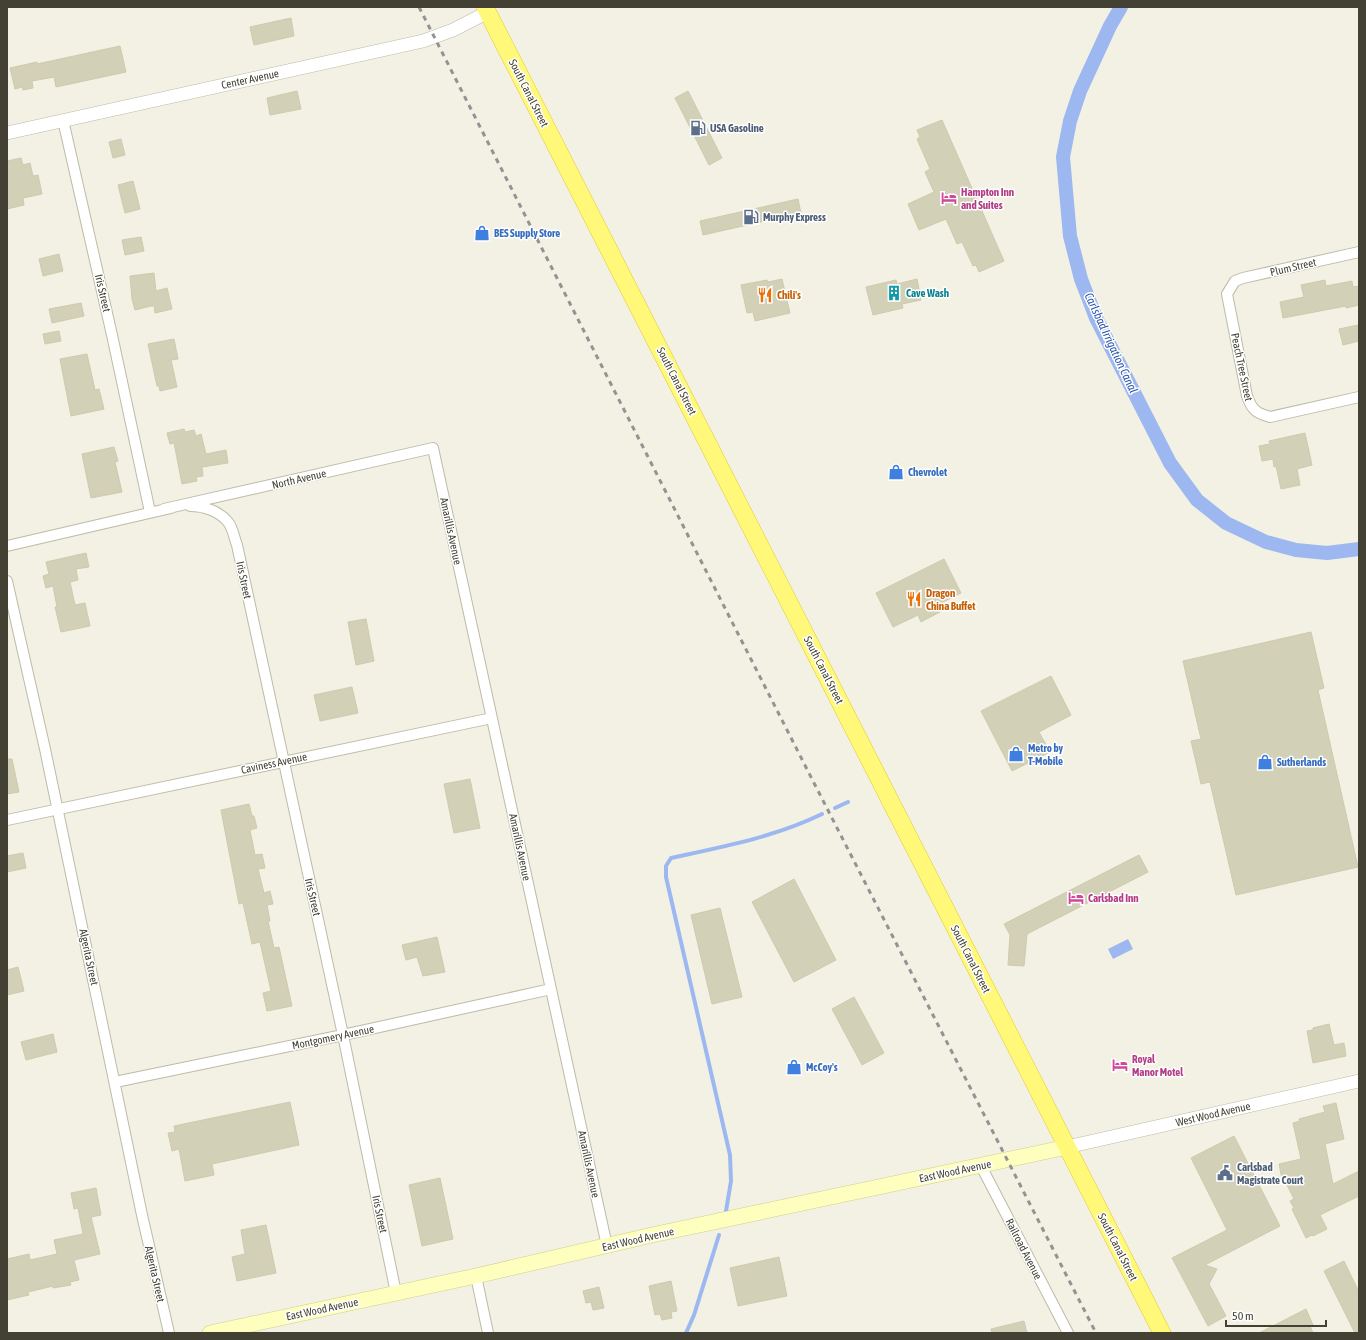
<svg xmlns="http://www.w3.org/2000/svg" width="1366" height="1340" viewBox="0 0 1366 1340" font-family="'Asap Condensed',sans-serif">
  <rect width="100%" height="100%" fill="#f2f1e3"/>
  <path fill="#9db8f0" d="M1128,939L1133,949L1113,959L1108,949Z"/>
  <g fill="none" stroke-linecap="round" stroke-linejoin="round">
    <path stroke="#9db8f0" stroke-width="4" d="M835,808L848,802
      M726,1211L731,1181L730,1155L666,877V866L671,858C722,847 775,837 822,814
      M686,1333L694,1315L719,1235"/>
    <path stroke="#9db8f0" stroke-width="14" d="M1121,7L1110,26L1080,91L1070,121L1063,157L1070,236L1081,279L1096,318L1170,463L1197,500L1226,523L1266,542L1296,550L1327,553L1359,549"/>
  </g>
  <path fill="#d3d0b8" stroke="#cecaab" d="M291,18L294,36L254,45L250,27Z
    M120,46L126,72L56,87L54,77L32,81L33,88L23,90L22,87L15,89L10,68L37,62V64Z
    M297,91L301,109L270,115L267,98Z
    M688,91L722,158L709,165L675,98Z
    M942,120L1004,261L979,272L976,265L973,266L962,242L957,244L946,219L919,230L908,204L934,192L925,172L930,169L917,139L920,137L917,130Z
    M121,139L125,155L113,158L109,142Z
    M21,158L23,165L30,163L33,176L38,175L42,194L23,198L24,205L7,209V161Z
    M133,181L140,209L125,213L118,185Z
    M798,199L801,213L703,235L700,221Z
    M141,237L144,251L125,255L122,240Z
    M59,254L63,271L43,276L39,259Z
    M154,273L156,291L167,288L172,309L155,313L154,306H151L135,310L132,299L130,276Z
    M782,279L790,313L755,321L753,312L747,313L741,285L767,280L768,282Z
    M917,279L921,300L902,304L903,308L873,315L866,287L896,280L897,284Z
    M1325,280L1326,286L1352,281L1353,287L1359,286V305L1346,308V306L1283,318L1280,302L1304,297L1301,285Z
    M81,303L84,316L52,323L49,309Z
    M1358,325L1359,341L1343,345L1339,329Z
    M59,331L61,341L45,344L43,334Z
    M174,339L178,359L171,360L177,387L160,391L159,386H157L148,344Z
    M87,354L95,390L99,389L104,409L71,416L60,359Z
    M184,429L185,432L194,430L196,436L201,434L206,454L226,450L228,463L202,467L203,476L196,477L197,481L182,484L174,443L170,444L167,433Z
    M1305,433L1312,465L1297,469L1300,485L1281,489L1276,466L1274,467L1273,459L1262,461L1259,446L1270,444L1269,441Z
    M114,447L118,461L115,462L122,492L91,498L82,454Z
    M86,553L89,567L76,569L78,580L70,582L75,605L85,603L90,626L61,632L55,607H57L53,586L46,588L43,576L49,574L46,562Z
    M944,559L961,593L937,605L940,612L921,622L918,615L893,627L876,593Z
    M366,619L374,661L356,665L348,622Z
    M1311,632L1324,688L1318,690L1358,867L1236,895L1210,782L1201,784L1191,741L1201,739L1183,661Z
    M1051,676L1071,715L1039,732L1050,752L1012,771L981,711Z
    M352,687L358,713L320,721L314,695Z
    M7,759H12L19,792L7,794Z
    M470,779L480,828L454,833L444,784Z
    M249,804L252,816H254L257,828L250,830L255,855L262,854L265,868L258,869L264,893L270,891L273,904L267,905L270,921H268L274,948L279,947L292,1006L267,1011L263,993L271,991L260,942L252,944L243,903L239,904L221,810Z
    M23,853L26,868L7,872V856Z
    M1139,855L1148,872L1027,934L1024,966L1008,965L1010,935L1004,924Z
    M794,879L836,960L794,982L752,902Z
    M720,908L742,997L712,1004L691,915Z
    M437,937L445,972L423,976L417,957L406,960L402,945Z
    M18,967L24,991L7,995V970Z
    M854,997L884,1053L862,1065L832,1009Z
    M1329,1024L1334,1045L1344,1043L1346,1056L1313,1063L1307,1031L1313,1030V1028Z
    M53,1034L57,1052L26,1060L21,1042Z
    M290,1102L299,1145L212,1164L214,1175L185,1181L179,1149L172,1151L168,1133L175,1132L174,1126Z
    M1336,1103L1344,1139L1325,1144L1333,1184L1359,1171V1196L1320,1215L1327,1229L1313,1236L1312,1235L1306,1238L1292,1209L1294,1208L1290,1201L1294,1199L1286,1183L1283,1184L1279,1164L1301,1159L1293,1123L1300,1121L1299,1119L1325,1112L1323,1106Z
    M1234,1136L1280,1226L1205,1265L1217,1269L1209,1284L1226,1316L1208,1326L1172,1258L1227,1230L1191,1158Z
    M440,1178L453,1239L422,1246L409,1185Z
    M96,1188L101,1215L91,1217L100,1254L74,1260L79,1280L70,1282L71,1285L53,1288V1286L28,1292L29,1295L7,1300V1259L29,1254L30,1260L57,1254L54,1240L83,1234L78,1208L74,1209L71,1193Z
    M266,1225L276,1273L237,1281L232,1257L245,1254L241,1230Z
    M779,1257L787,1296L738,1306L730,1268Z
    M1344,1261L1359,1292V1333H1355L1324,1271Z
    M671,1281L677,1311L671,1312L672,1318L662,1320L660,1314L655,1315L649,1286Z
    M599,1287L604,1308L593,1310L591,1302L586,1303L583,1291Z
    M1306,1309L1313,1325L1310,1326L1313,1333H1259Z
    M1024,1321L1027,1333H992L991,1329Z"/>
  <g fill="none" stroke-linecap="round" stroke-linejoin="round">
    <defs>
      <path id="minor" d="M63,120L112,335L150,512
        M1359,252L1243,278L1235,281L1227,294L1247,396C1252,410 1256,413 1270,417L1359,397
        M190,506C204,506 219,511 228,522C233,528 234,538 237,545L343,1035L396,1293
        M164,509L433,448L607,1246
        M7,546L171,508
        M7,581L45,749L142,1215L169,1333
        M7,820L492,718
        M115,1082L343,1035L551,989
        M981,1166L1068,1333
        M476,1276L488,1333"/>
      <path id="tertiary" d="M7,133L423,41L453,30L488,12
        M1067,1147L1359,1081"/>
      <path id="secondary" d="M210,1333L476,1276L652,1235L1067,1147"/>
      <path id="trunk" d="M485,7L1162,1333"/>
    </defs>
    <use href="#minor" stroke="#bdbba6" stroke-width="12"/>
    <use href="#tertiary" stroke="#bdbba6" stroke-width="14"/>
    <use href="#secondary" stroke="#cecf90" stroke-width="16"/>
    <use href="#trunk" stroke="#decc31" stroke-width="18"/>
    <use href="#minor" stroke="#fff" stroke-width="10"/>
    <use href="#tertiary" stroke="#fff" stroke-width="13"/>
    <use href="#secondary" stroke="#feffbf" stroke-width="15"/>
    <use href="#trunk" stroke="#fff878" stroke-width="17"/>
    <path stroke="#939393" stroke-width="3" stroke-dasharray="5 5" stroke-linecap="butt" d="M419,7L814,783L1096,1333"/>
  </g>
  <defs>
    <symbol id="fuel-bare" viewBox="-9 -9 18 18"><path d="M-5.5-6h7V0h2V4h1.3V-2.5L3-4.5l.8-.8L6-3V5H2.5V1h-1V6h-7ZM-4.2-4.7v3.2H.2V-4.7Z" fill="#5c6f8a" stroke="#fff" stroke-width="2.5" paint-order="stroke"/></symbol>
    <symbol id="hotel-bare" viewBox="-9 -9 18 18"><path d="M-6-4.5h1.5V1H6V5H4.5V3h-9V5H-6ZM-4 0a1.8 1.8 0 1 1 3.6 0ZM.5 0V-2.5h3Q6-2.5 6 0Z" fill="#d1479c" stroke="#fff" stroke-width="2.5" paint-order="stroke"/></symbol>
    <symbol id="shop-bare" viewBox="-9 -9 18 18"><path d="M-5-2.5h2.3a2.7 3.5 0 0 1 5.4 0H5L5.5 6h-11ZM-1.5-2.5h3a1.5 2.3 0 0 0-3 0Z" fill="#3f7fe0" stroke="#fff" stroke-width="2.5" paint-order="stroke"/></symbol>
    <symbol id="building-bare" viewBox="-9 -9 18 18"><path d="M-4-6H4V6H1V3H-1V6H-4ZM-2.5-4.3h1.7v1.8h-1.7ZM.8-4.3h1.7v1.8H.8ZM-2.5-1h1.7V.8h-1.7ZM.8-1h1.7V.8H.8Z" fill="#0f9aa8" stroke="#fff" stroke-width="2.5" paint-order="stroke"/></symbol>
    <symbol id="restaurant-bare" viewBox="-9 -9 18 18"><path d="M-5-6h1v4h1v-4h1v4h1v-4h1v5L-1.5 .5V6h-2V.5L-5-1ZM5-6V6H3V1.5H1.5Q1.5-4 5-6Z" fill="#e8710a" stroke="#fff" stroke-width="2.5" paint-order="stroke"/></symbol>
    <symbol id="civic-bare" viewBox="-9 -9 18 18"><path d="M-.6-6.5H3V-4.5H.6V-3L4-1V1h2V6H-6V1h2V-1L-.6-3ZM-1.2 2.5V6h2.4V2.5Z" fill="#5c6f8a" stroke="#fff" stroke-width="2.5" paint-order="stroke"/></symbol>
  </defs>
  <g fill-rule="evenodd">
    <use href="#fuel-bare" x="687" y="117" width="22" height="22"/>
    <use href="#hotel-bare" x="938" y="187" width="22" height="22"/>
    <use href="#fuel-bare" x="740" y="206" width="22" height="22"/>
    <use href="#shop-bare" x="471" y="222" width="22" height="22"/>
    <use href="#building-bare" x="883" y="282" width="22" height="22"/>
    <use href="#restaurant-bare" x="754" y="284" width="22" height="22"/>
    <use href="#shop-bare" x="885" y="461" width="22" height="22"/>
    <use href="#restaurant-bare" x="903" y="588" width="22" height="22"/>
    <use href="#shop-bare" x="1005" y="743" width="22" height="22"/>
    <use href="#shop-bare" x="1254" y="751" width="22" height="22"/>
    <use href="#hotel-bare" x="1065" y="887" width="22" height="22"/>
    <use href="#hotel-bare" x="1109" y="1054" width="22" height="22"/>
    <use href="#shop-bare" x="783" y="1056" width="22" height="22"/>
    <use href="#civic-bare" x="1214" y="1162" width="22" height="22"/>
  </g>
  <g text-anchor="middle" dominant-baseline="central" stroke-width="3" stroke-linejoin="round" paint-order="stroke">
    <g font-size="11" fill="#434133" stroke="#fff">
      <text transform="translate(250 79) rotate(-12)">Center Avenue</text>
      <text transform="translate(529 93) rotate(63)">South Canal Street</text>
      <text transform="translate(1293 267) rotate(-13)">Plum Street</text>
      <text transform="translate(103 293) rotate(77)">Iris Street</text>
      <text transform="translate(1242 367) rotate(78)">Peach Tree Street</text>
      <text transform="translate(677 381) rotate(63)">South Canal Street</text>
      <text transform="translate(299 479) rotate(-13)">North Avenue</text>
      <text transform="translate(451 531) rotate(78)">Amarillis Avenue</text>
      <text transform="translate(244 580) rotate(78)">Iris Street</text>
      <text transform="translate(824 670) rotate(63)">South Canal Street</text>
      <text transform="translate(274 763) rotate(-12)">Caviness Avenue</text>
      <text transform="translate(520 847) rotate(78)">Amarillis Avenue</text>
      <text transform="translate(313 897) rotate(77)">Iris Street</text>
      <text transform="translate(89 957) rotate(78)">Algerita Street</text>
      <text transform="translate(971 959) rotate(63)">South Canal Street</text>
      <text transform="translate(333 1037) rotate(-12)">Montgomery Avenue</text>
      <text transform="translate(1213 1114) rotate(-13)">West Wood Avenue</text>
      <text transform="translate(589 1164) rotate(78)">Amarillis Avenue</text>
      <text transform="translate(955 1171) rotate(-12)">East Wood Avenue</text>
      <text transform="translate(380 1214) rotate(78)">Iris Street</text>
      <text transform="translate(638 1239) rotate(-13)">East Wood Avenue</text>
      <text transform="translate(1118 1247) rotate(63)">South Canal Street</text>
      <text transform="translate(1024 1249) rotate(63)">Railroad Avenue</text>
      <text transform="translate(155 1274) rotate(77)">Algerita Street</text>
      <text transform="translate(322 1309) rotate(-12)">East Wood Avenue</text>
    </g>
    <g font-size="11" font-weight="bold" fill="#4e5e75" stroke="#fff" text-anchor="start">
      <text x="710" y="128">USA Gasoline</text>
      <text x="763" y="217">Murphy Express</text>
      <text x="1237" y="1167">Carlsbad<tspan x="1237" dy="13">Magistrate Court</tspan></text>
    </g>
    <g font-size="11" font-weight="bold" fill="#b23c85" stroke="#fff" text-anchor="start">
      <text x="961" y="192">Hampton Inn<tspan x="961" dy="13">and Suites</tspan></text>
      <text x="1088" y="898">Carlsbad Inn</text>
      <text x="1132" y="1059">Royal<tspan x="1132" dy="13">Manor Motel</tspan></text>
    </g>
    <g font-size="11" font-weight="bold" fill="#366cbe" stroke="#fff" text-anchor="start">
      <text x="494" y="233">BES Supply Store</text>
      <text x="908" y="472">Chevrolet</text>
      <text x="1028" y="748">Metro by<tspan x="1028" dy="13">T-Mobile</tspan></text>
      <text x="1277" y="762">Sutherlands</text>
      <text x="806" y="1067">McCoy's</text>
    </g>
    <g font-size="11" font-weight="bold" fill="#0d838f" stroke="#fff" text-anchor="start">
      <text x="906" y="293">Cave Wash</text>
    </g>
    <g font-size="11" font-weight="bold" fill="#c56008" stroke="#fff" text-anchor="start">
      <text x="777" y="295">Chili's</text>
      <text x="926" y="593">Dragon<tspan x="926" dy="13">China Buffet</tspan></text>
    </g>
    <g font-size="12" font-style="italic" fill="#2c56af" stroke="#fff">
      <text transform="translate(1111 343) rotate(65)">Carlsbad Irrigation Canal</text>
    </g>
  </g>
  <rect width="1366" height="1340" fill="none" stroke="#434133" stroke-width="16"/>
  <path d="M1226 1320v6h100v-6" fill="none" stroke="#434133" stroke-width="2"/>
  <text x="1232" y="1320" font-size="12" fill="#434133" stroke="#ffffff" stroke-width="3" paint-order="stroke">50 m</text>
</svg>
